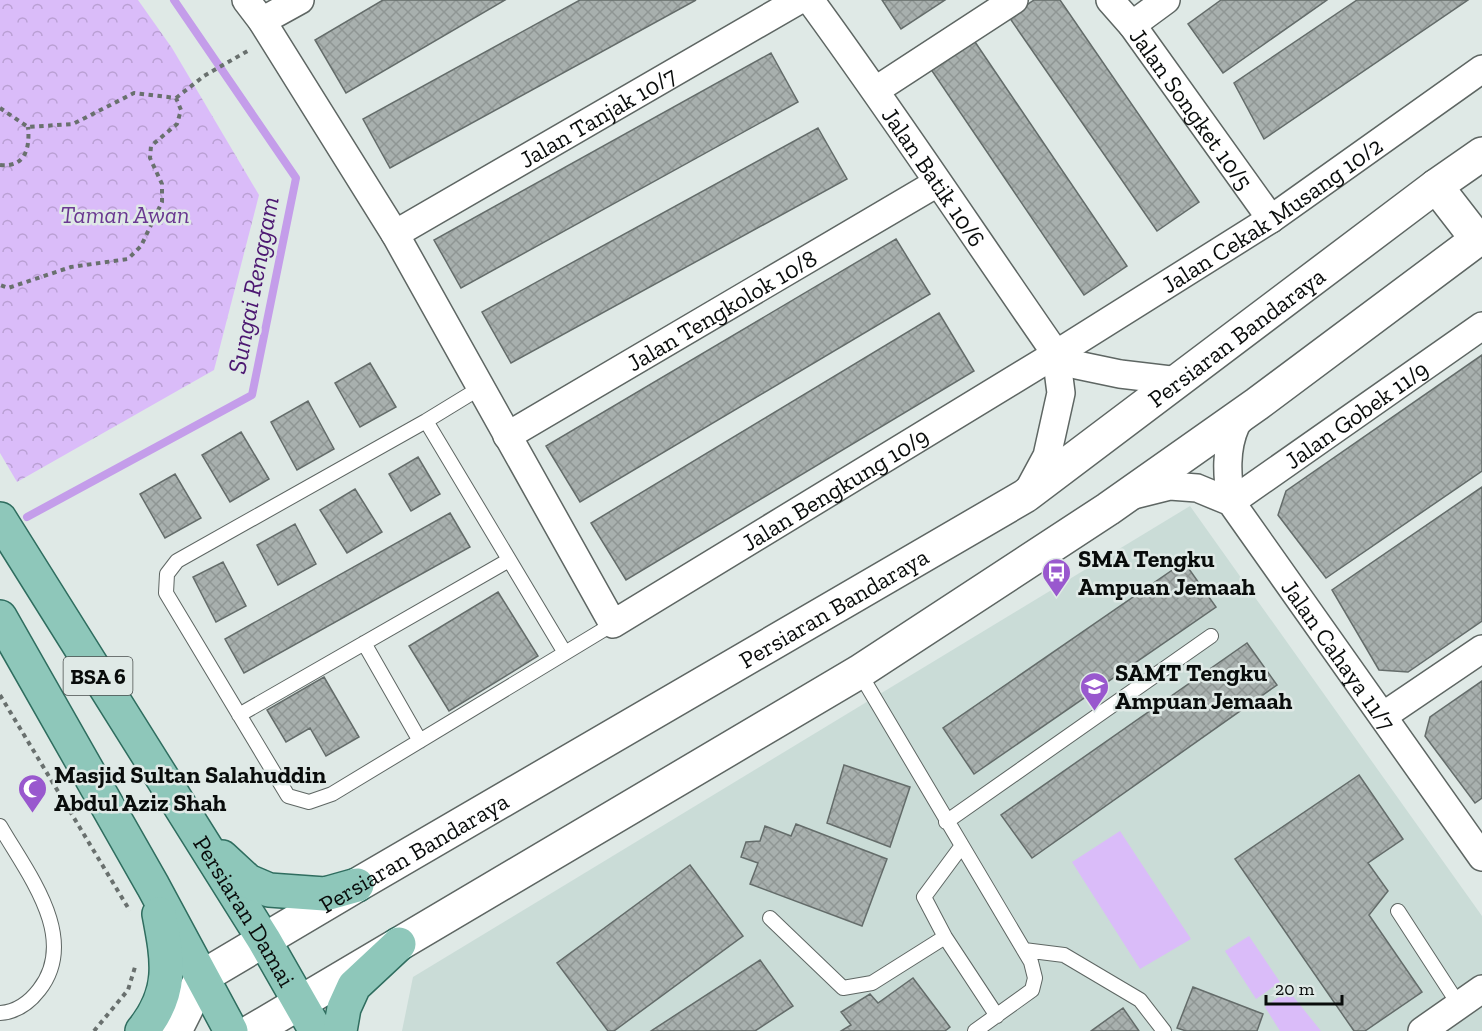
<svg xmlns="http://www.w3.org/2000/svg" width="1482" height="1031" viewBox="0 0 1482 1031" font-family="'Zilla Slab',serif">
  <defs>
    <pattern id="park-crowns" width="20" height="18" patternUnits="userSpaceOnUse" patternTransform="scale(1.5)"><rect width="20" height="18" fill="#dabcf9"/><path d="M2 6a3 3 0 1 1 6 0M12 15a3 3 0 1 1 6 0" fill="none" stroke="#baa0d4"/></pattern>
    <pattern id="building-cross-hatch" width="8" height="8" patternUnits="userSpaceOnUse" patternTransform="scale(1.5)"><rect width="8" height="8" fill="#a8b0ae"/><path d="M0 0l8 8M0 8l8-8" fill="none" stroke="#8f9694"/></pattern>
  </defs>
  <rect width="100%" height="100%" fill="#dfe9e6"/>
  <path fill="#cadcd7" d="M1190,506L1482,916V1031H402L413,977Z"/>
  <path fill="#dabcf9" d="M1120,831L1191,939L1140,969L1072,862Z
    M1249,936L1280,982L1256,999L1225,951Z
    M1288,990L1321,1031H1280L1265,1007Z"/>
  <path fill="url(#park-crowns)" d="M0,0H138L172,48L259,195L214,370L17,482L0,453Z"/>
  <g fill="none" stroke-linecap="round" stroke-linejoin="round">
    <path stroke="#c49dea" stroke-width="8" d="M27,517L252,395L296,178L174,0"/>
  </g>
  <path fill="url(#building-cross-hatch)" stroke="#646c6a" stroke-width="1.5" d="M383,0H505L346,93L315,40Z
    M580,0H696L390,168L363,119Z
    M882,0H945L901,29Z
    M1034,0H1060L1199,202L1157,231L1009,17Z
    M1221,0H1327L1223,73L1188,24Z
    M1357,0H1468L1264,139L1234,83Z
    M971,36L1127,266L1084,295L928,65Z
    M771,53L798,102L461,288L434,240Z
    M818,128L847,179L511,363L482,312Z
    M896,239L930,294L580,502L546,446Z
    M939,313L974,371L626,580L591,523Z
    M1482,355V471L1326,578L1278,515L1286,491Z
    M370,363L396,407L360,427L335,383Z
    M308,401L334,449L297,470L271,422Z
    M241,432L269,479L230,502L202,455Z
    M418,457L440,494L411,511L389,474Z
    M175,474L201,518L165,538L140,494Z
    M1482,487V621L1408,672L1379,670L1332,590Z
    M355,489L382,532L347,553L320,510Z
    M450,513L470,547L244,673L225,639Z
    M295,524L316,564L278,585L257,545Z
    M223,562L246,606L216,622L193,577Z
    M1184,562L1216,607L974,774L943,728Z
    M498,592L538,656L449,711L409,646Z
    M1247,643L1277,685L1032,858L1001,815Z
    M324,677L359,737L326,756L310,728L286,742L267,710Z
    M1482,681V798L1475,803L1425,736L1430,717Z
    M844,765L910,787L890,847L827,823Z
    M1359,775L1403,839L1368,863L1388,891L1369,915L1422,992L1365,1031H1354L1235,859Z
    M796,824L887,859L862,926L750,884L758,863L741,857L746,842L760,841L765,826L791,836Z
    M690,865L743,936L614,1031H608L557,963Z
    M760,960L793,1006L755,1031H651Z
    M913,978L950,1027L945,1031H841L851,1025L841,1012L870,994L878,1003Z
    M1193,987L1263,1014L1257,1031H1186L1177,1028Z
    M1123,1008L1139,1031H1091Z"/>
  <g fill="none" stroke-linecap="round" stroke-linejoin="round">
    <defs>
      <path id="service" d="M480,388L426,421L177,561L167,574L166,593L288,796L309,802L332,794L613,624
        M426,421L565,653
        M364,643L420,741
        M859,672L1031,962L1035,978L1032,990L975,1031
        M239,715L509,560
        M946,822L1211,636
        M0,826C27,873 80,938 39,990C29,1003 16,1012 0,1013
        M961,847L924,897L945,937L997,1016
        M1398,911L1459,1005
        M770,918L843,988L872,983L945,937
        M1024,950L1064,955L1140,1000L1164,1031"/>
      <g id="minor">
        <path id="s1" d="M246,0L262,21L395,234L613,624L1056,354L1271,219L1482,69"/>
        <path id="s2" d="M810,0C895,116 974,236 1056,354L1077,365L1120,374L1179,381"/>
        <path id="s3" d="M1110,0L1132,25L1271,219"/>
        <path d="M262,21L300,0"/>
        <path d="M1132,25L1166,0"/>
        <path d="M876,90L1014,0"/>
        <path id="s4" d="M395,234L799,0"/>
        <path id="s5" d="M507,436L937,183"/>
        <path d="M1027,493L1047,456L1061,393L1056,354"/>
        <path id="s6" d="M1134,495L1170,486L1197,488L1231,502L1482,857"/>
        <path id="s7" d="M1231,502L1482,326"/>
        <path d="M1231,502C1227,476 1225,449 1236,425C1239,420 1245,415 1250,411"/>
        <path d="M1383,716L1482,649"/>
        <path d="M1422,1031L1482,989"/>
      </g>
      <g id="secondary">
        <path d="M1436,186L1477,239"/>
        <path id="s8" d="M175,1031L202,977L357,885L1025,496L1436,186L1482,154"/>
        <path d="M252,1031L859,672L1108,509L1257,404L1482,236"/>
      </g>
      <g id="primary">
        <path id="s9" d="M0,519L264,940L316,1031"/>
        <path d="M0,617L153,886L231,1031"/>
        <path d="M222,857L248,881L269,890L325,894L357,885"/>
        <path d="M142,1031C174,992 168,961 159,914"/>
        <path d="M340,1031L344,1008L354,986L399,944"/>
      </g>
    </defs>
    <use href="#service" stroke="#5e6663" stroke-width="16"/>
    <use href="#minor" stroke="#5e6663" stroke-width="30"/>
    <use href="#secondary" stroke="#5e6663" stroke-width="36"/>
    <use href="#primary" stroke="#2f6d5f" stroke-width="36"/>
    <path stroke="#69706e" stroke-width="4" stroke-dasharray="4.5 4.5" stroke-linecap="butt" d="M176,98L204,76L251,49
      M0,108L28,127L73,124L134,93L176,98L181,110L177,124L151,146L150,158L162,184V202L141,246L128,259L71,267L8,288L0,285
      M0,165C26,168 30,147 28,127
      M0,695L130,911
      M94,1031L128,990L135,967"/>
    <use href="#service" stroke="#fff" stroke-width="14"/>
    <use href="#minor" stroke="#fff" stroke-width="27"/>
    <use href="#secondary" stroke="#fff" stroke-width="33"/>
    <use href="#primary" stroke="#8ec7ba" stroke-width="33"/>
  </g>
  <defs>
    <symbol id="bus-pin" viewBox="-11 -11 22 30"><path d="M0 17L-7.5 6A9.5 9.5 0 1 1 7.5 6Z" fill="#9958ce" stroke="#dfe9e6"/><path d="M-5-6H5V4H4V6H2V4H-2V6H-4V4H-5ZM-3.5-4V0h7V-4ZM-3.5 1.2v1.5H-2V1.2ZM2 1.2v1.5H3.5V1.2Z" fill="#fff"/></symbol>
    <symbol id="school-pin" viewBox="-11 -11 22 30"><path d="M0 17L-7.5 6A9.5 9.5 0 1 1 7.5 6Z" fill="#9958ce" stroke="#dfe9e6"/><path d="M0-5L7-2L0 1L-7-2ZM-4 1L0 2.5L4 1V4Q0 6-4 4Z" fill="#fff"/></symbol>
    <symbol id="mosque-pin" viewBox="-11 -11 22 30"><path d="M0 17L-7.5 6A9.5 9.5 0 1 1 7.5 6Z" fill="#9958ce" stroke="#dfe9e6"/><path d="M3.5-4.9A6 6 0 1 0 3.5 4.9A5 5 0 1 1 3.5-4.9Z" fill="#fff"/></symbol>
  </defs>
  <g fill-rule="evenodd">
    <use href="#bus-pin" x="1040" y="556" width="33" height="45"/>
    <use href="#school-pin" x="1078" y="670" width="33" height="45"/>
    <use href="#mosque-pin" x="16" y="772" width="33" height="45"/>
  </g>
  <g text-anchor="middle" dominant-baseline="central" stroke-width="5" stroke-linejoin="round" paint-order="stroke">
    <rect fill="#dfe9e6" stroke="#494e4d" stroke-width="1.5" x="63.5" y="657" width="69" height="38" rx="4.5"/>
    <g font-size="22" font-weight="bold" fill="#090c0b">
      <text x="98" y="676">BSA 6</text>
    </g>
    <g font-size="24" fill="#090c0b" stroke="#dfe9e6">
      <text stroke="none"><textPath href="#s3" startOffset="136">Jalan Songket 10/5</textPath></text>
      <text stroke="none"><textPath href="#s4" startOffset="234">Jalan Tanjak 10/7</textPath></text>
      <text stroke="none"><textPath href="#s2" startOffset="216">Jalan Batik 10/6</textPath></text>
      <text stroke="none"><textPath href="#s1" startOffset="1500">Jalan Cekak Musang 10/2</textPath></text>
      <text stroke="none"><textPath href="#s5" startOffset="249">Jalan Tengkolok 10/8</textPath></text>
      <text stroke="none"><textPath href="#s8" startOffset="1278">Persiaran Bandaraya</textPath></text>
      <text stroke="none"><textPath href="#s7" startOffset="153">Jalan Gobek 11/9</textPath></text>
      <text stroke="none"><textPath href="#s1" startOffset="984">Jalan Bengkung 10/9</textPath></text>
      <text stroke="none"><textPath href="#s8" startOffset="792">Persiaran Bandaraya</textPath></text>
      <text stroke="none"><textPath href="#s6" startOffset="288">Jalan Cahaya 11/7</textPath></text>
      <text stroke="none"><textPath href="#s8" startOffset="306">Persiaran Bandaraya</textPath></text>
      <text stroke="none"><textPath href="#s9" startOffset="462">Persiaran Damai</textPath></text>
    </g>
    <g font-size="24" font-style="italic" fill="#6a3891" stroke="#dfe9e6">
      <text x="125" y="214">Taman Awan</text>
    </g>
    <g font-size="24" font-weight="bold" fill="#090c0b" stroke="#dfe9e6" text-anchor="start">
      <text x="1078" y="558">SMA Tengku<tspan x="1078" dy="28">Ampuan Jemaah</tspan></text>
      <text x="1115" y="672">SAMT Tengku<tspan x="1115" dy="28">Ampuan Jemaah</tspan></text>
      <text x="54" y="774">Masjid Sultan Salahuddin<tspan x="54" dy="28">Abdul Aziz Shah</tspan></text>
    </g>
    <g font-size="26" font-style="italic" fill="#4c1771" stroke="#dfe9e6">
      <text transform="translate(253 285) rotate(-79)">Sungai Renggam</text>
    </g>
  </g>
  <path d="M1266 995v9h76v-9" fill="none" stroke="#090c0b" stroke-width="3"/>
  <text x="1275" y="995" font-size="18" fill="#090c0b" stroke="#dfe9e6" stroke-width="4.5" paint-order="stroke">20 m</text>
</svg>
